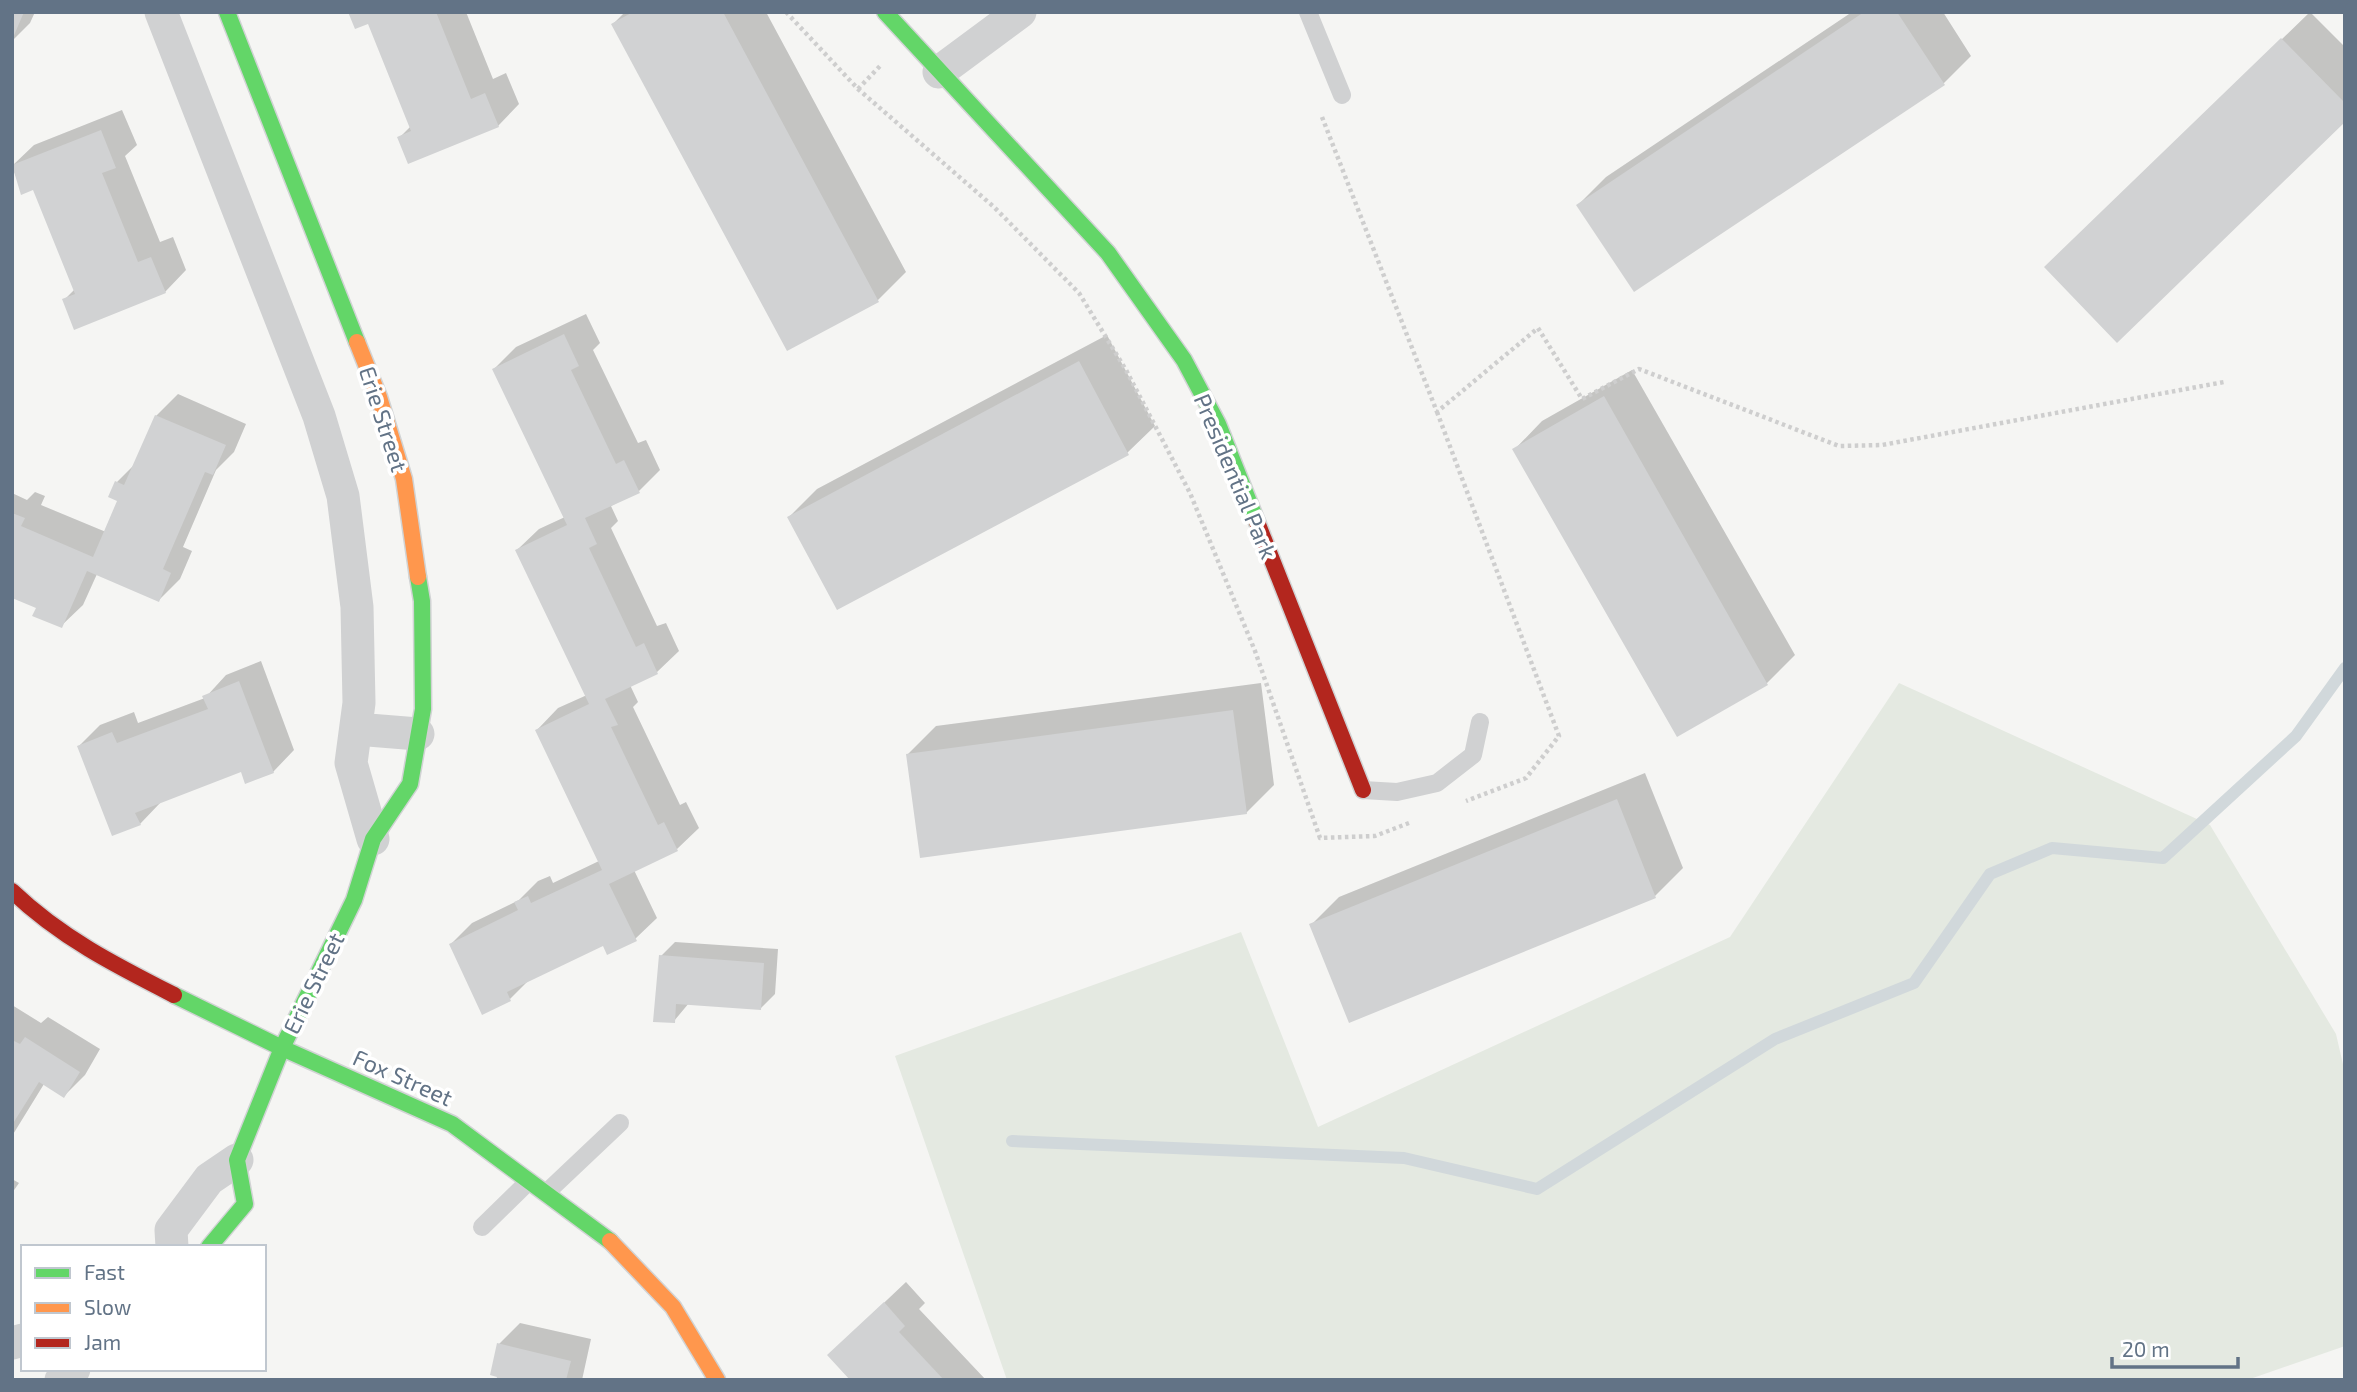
<svg xmlns="http://www.w3.org/2000/svg" width="2357" height="1392" viewBox="0 0 2357 1392" font-family="'Exo 2',sans-serif">
  <rect width="100%" height="100%" fill="#f5f5f3"/>
  <path fill="#e4e9e1" d="M1899,683L2210,825L2336,1034L2345,1073V1346L2247,1380H1007L895,1056L1241,932L1318,1127L1730,937Z"/>
  <path fill="#0003" d="M12,12H35L30,23L12,41Z
    M350,12H466L493,79L506,73L519,104L498,126L400,137L411,126L369,21Z
    M625,12H766L906,272L878,300L788,348L613,24Z
    M1852,12H1943L1971,56L1944,83L1578,205L1606,177Z
    M2310,12L2345,47V120L2074,240Z
    M122,110L137,145L125,156L160,242L173,237L186,270L165,292L64,300L75,289L34,188L22,192L12,166L34,145Z
    M586,314L600,343L593,350L638,443L646,440L660,470L639,491L611,506L618,521L611,528L657,626L666,623L679,651L657,672L630,685L638,702L633,707L680,805L686,802L699,828L677,849L634,870L657,918L635,939L604,944L530,979L510,999L451,944L472,923L519,900L538,881L550,876L553,883L599,861L537,730L558,708L587,695L517,550L539,529L565,517L494,369L516,347Z
    M1107,335L1155,426L1127,453L789,517L817,489Z
    M1632,370L1795,655L1767,683L1678,734L1515,449L1542,421Z
    M178,394L246,424L234,452L216,470L183,547L192,551L180,579L159,600L97,574L83,605L61,626L39,607L12,596V493L27,500L35,492L45,496L41,505L106,532L120,500L117,482L136,463L156,416Z
    M261,661L294,750L273,772L242,770L161,802L140,824L79,746L100,725L134,712L138,723L205,698L226,675Z
    M1261,683L1274,785L1246,813L908,754L936,726Z
    M1645,773L1683,868L1655,896L1350,1020L1311,925L1339,897Z
    M675,942L778,949L775,994L760,1009L689,1003L674,1021L661,956Z
    M12,1005L41,1023L48,1017L100,1049L85,1075L64,1096L44,1084L12,1136Z
    M12,1179L19,1183L12,1193Z
    M906,1282L925,1303L919,1309L986,1380H853L851,1334Z
    M520,1323L591,1339L582,1380H498L499,1344Z"/>
  <g fill="none" stroke-linecap="round" stroke-linejoin="round">
    <path stroke="#d1d8db" stroke-width="12" d="M1012,1141L1404,1158L1537,1189L1775,1039L1914,983L1990,874L2052,848L2163,858L2296,736L2345,668"/>
  </g>
  <path fill="#d1d2d3" d="M12,12H24L12,40Z
    M348,12H436L471,99L485,93L499,127L408,164L397,137L411,131L368,24L355,29Z
    M633,12H723L879,302L787,351L611,24Z
    M1864,12H1897L1945,85L1634,292L1576,205Z
    M2281,38L2345,103V122L2117,343L2044,267Z
    M101,130L116,168L102,173L138,262L151,257L166,293L74,330L62,299L75,294L33,190L21,195L12,165Z
    M564,334L579,366L571,370L616,464L624,460L640,493L585,518L597,544L589,548L636,647L644,643L658,674L605,699L618,725L611,727L658,825L664,822L678,851L609,884L637,941L607,955L603,946L507,992L511,1001L482,1015L449,944L518,910L514,902L528,896L531,903L602,870L535,730L589,704L515,550L567,525L492,369Z
    M1079,361L1129,455L837,610L787,517Z
    M1604,396L1768,685L1677,737L1512,449Z
    M155,415L226,445L213,475L205,472L163,569L171,573L159,602L87,571L62,628L32,616L36,608L12,598V513L25,518L21,526L93,557L117,501L108,497L115,481L124,485Z
    M239,681L274,773L245,784L241,772L135,813L141,825L112,836L77,746L112,732L117,743L208,709L202,696Z
    M1233,710L1247,814L920,858L906,754Z
    M1617,799L1656,898L1349,1023L1309,924Z
    M659,955L764,963L761,1010L676,1004L675,1023L653,1022Z
    M25,1037L80,1072L64,1098L39,1082L12,1125V1040L20,1044Z
    M884,1302L905,1326L899,1332L944,1380H850L827,1355Z
    M497,1343L571,1361L566,1380H496L497,1377L490,1375Z"/>
  <g fill="none" stroke-linecap="round" stroke-linejoin="round">
    <defs>
      <path id="fast" d="M227,12L357,342
        M885,12L1108,253L1184,360L1218,424L1257,522
        M174,995L282,1048L452,1124L610,1241
        M209,1247L245,1204L237,1160L282,1048L354,900L373,839L410,784L423,709L422,601L418,577"/>
      <path id="slow" d="M357,342L379,397L404,479L418,577
        M610,1241L673,1307L717,1380"/>
      <path id="jam" d="M1257,522L1363,790
        M12,891C60,937 115,965 174,995"/>
    </defs>
    <use href="#fast" stroke="#d1d3d4" stroke-width="19"/>
    <use href="#slow" stroke="#d1d3d4" stroke-width="19"/>
    <use href="#jam" stroke="#d1d3d4" stroke-width="19"/>
    <path stroke="#cecece" stroke-width="4.5" stroke-dasharray="3.5 3.5" stroke-linecap="butt" d="M786,12L858,89L994,207L1079,293L1126,370L1190,493L1255,651L1320,838L1375,836L1409,823
      M858,89L881,65
      M1322,117L1437,412L1538,328L1582,399L1639,369L1839,446L1882,445L2224,382
      M1437,412L1559,736L1526,778L1466,801"/>
    <path stroke="#d0d1d2" stroke-width="18" d="M1308,12L1342,95
      M1363,790L1397,792L1437,783L1473,755L1480,722
      M546,1193L620,1123
      M482,1227L529,1181"/>
    <path stroke="#d0d1d2" stroke-width="33" d="M161,12L319,416L343,496L357,607L359,703L351,763L373,839
      M939,72L1020,12
      M356,729L418,734
      M172,1247L171,1230L209,1179L237,1160
      M12,1343L23,1340
      M61,1380L70,1376L74,1369"/>
    <use href="#fast" stroke="#63d668" stroke-width="16"/>
    <use href="#slow" stroke="#ff974d" stroke-width="16"/>
    <use href="#jam" stroke="#b3261e" stroke-width="16"/>
  </g>
  <g text-anchor="middle" dominant-baseline="central" stroke-width="7" stroke-linejoin="round" paint-order="stroke">
    <g font-size="23" fill="#627386" stroke="#fff">
      <text transform="translate(384 419) rotate(72)">Erie Street</text>
      <text transform="translate(1236 476) rotate(67)">Presidential Park</text>
      <text transform="translate(313 983) rotate(-64)">Erie Street</text>
      <text transform="translate(403 1077) rotate(24)">Fox Street</text>
    </g>
  </g>
  <rect width="2357" height="1392" fill="none" stroke="#627386" stroke-width="28"/>
  <rect x="21" y="1245" width="245" height="126" fill="#ffffff" stroke="#c0c7cf" stroke-width="2"/>
  <rect x="35" y="1268" width="35" height="10" fill="#63d668" stroke="#c0c7cf" stroke-width="2"/>
  <text x="84" y="1280" font-size="21" fill="#627386">Fast</text>
  <rect x="35" y="1303" width="35" height="10" fill="#ff974d" stroke="#c0c7cf" stroke-width="2"/>
  <text x="84" y="1315" font-size="21" fill="#627386">Slow</text>
  <rect x="35" y="1338" width="35" height="10" fill="#b3261e" stroke="#c0c7cf" stroke-width="2"/>
  <text x="84" y="1350" font-size="21" fill="#627386">Jam</text>
  <path d="M2112 1357v10h126v-10" fill="none" stroke="#627386" stroke-width="3.5"/>
  <text x="2122" y="1357" font-size="21" fill="#627386" stroke="#ffffff" stroke-width="5" paint-order="stroke">20 m</text>
</svg>
